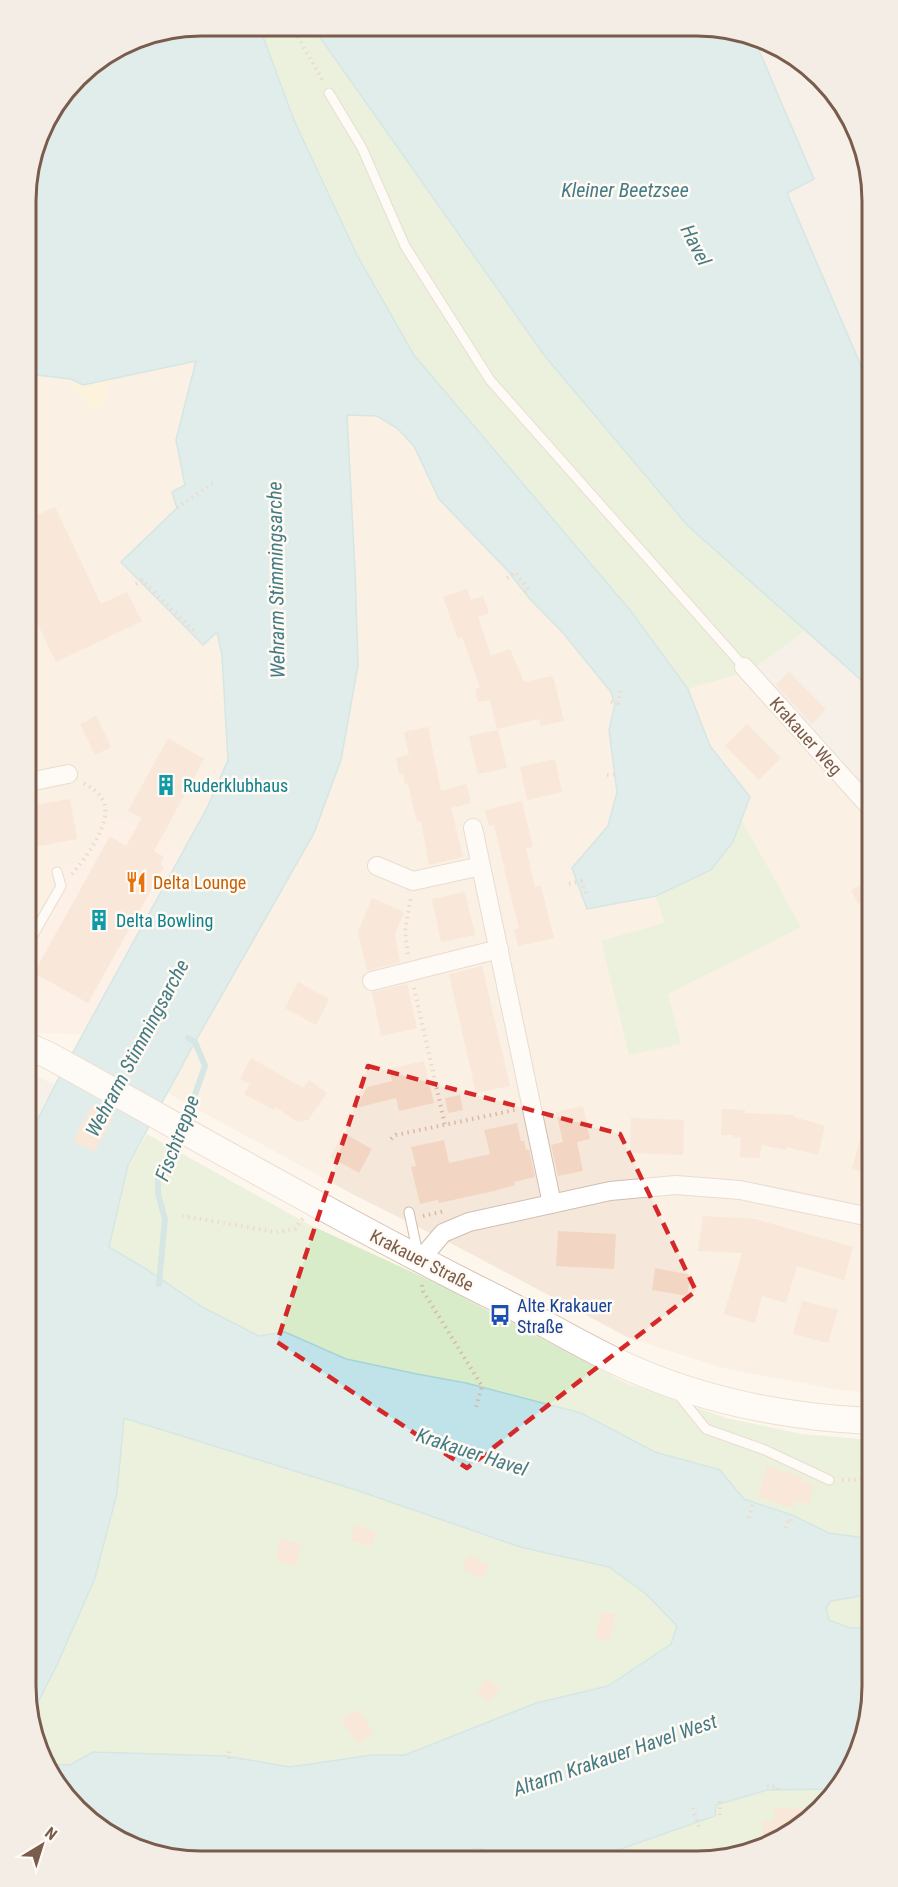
<svg xmlns="http://www.w3.org/2000/svg" width="898" height="1887" viewBox="0 0 898 1887" font-family="'Roboto Condensed',sans-serif">
  <rect width="100%" height="100%" fill="#fdf6ec"/>
  <path fill="#f5e8da" d="M196,361L176,440L185,486L177,508L203,645L216,632L222,655L228,760L208,806L183,852L122,819L104,825L85,859L57,872L61,886L29,942L28,374L70,379L92,410L102,407L111,378Z
    M347,415L377,416L397,428L414,446L439,499L508,571L529,598L564,634L611,692L615,704L609,730L617,792L608,826L572,868L587,909L656,896L664,923L668,994L801,927L742,820L750,797L710,746L688,689L752,670L869,797L871,1392L846,1391L727,1369L629,1338L458,1247L356,1196L168,1093L195,1042L358,665L355,571Z"/>
  <path fill="#fde8e0" d="M122,819L183,852L84,1034L30,1033L29,942L61,886L57,872L85,859L104,825Z"/>
  <path fill="#efe9e4" d="M755,41L813,69L829,96L838,118L848,126L866,155L867,225L865,233L867,237V380L787,193L814,178Z
    M806,630L868,686L869,797L752,670Z
    M30,1073L55,1085L30,1135Z"/>
  <path fill="#d8ecc9" d="M259,26H312L544,355L688,526L806,630L752,670L688,689L630,610L414,355L357,255L294,120Z
    M742,820L801,927L668,994L681,1044L629,1055L601,941L664,923L656,896L711,870L732,842Z
    M147,1134L308,1224L440,1285L626,1383L726,1418L802,1434L871,1440L872,1539L829,1533L792,1515L744,1499L720,1470L655,1452L581,1413L466,1383L417,1374L346,1359L285,1332L259,1336L204,1308L146,1269L109,1247L128,1165Z
    M124,1418L359,1491L520,1547L609,1567L646,1594L678,1625L671,1644L608,1686L536,1703L405,1755H372L290,1767L226,1756L94,1752L70,1765L51,1764L32,1732V1714L57,1665L95,1578L117,1493Z
    M872,1594V1627L850,1628L829,1620L826,1608L831,1601Z
    M837,1789L829,1801L743,1855L601,1856L715,1816L716,1805L767,1790Z"/>
  <path fill="#fcefc7" d="M111,378L102,408L91,410L70,379L83,385Z"/>
  <path fill="#bfe3e8" stroke="#a5d3da" stroke-width="1.5" d="M201,26H259L294,120L357,255L414,355L630,610L688,689L710,746L750,797L733,842L711,870L656,896L587,909L572,868L608,826L617,792L609,730L615,704L611,692L564,634L529,598L508,571L439,499L414,446L397,428L377,416L347,415L355,571L358,665L341,760L314,833L195,1042L128,1165L109,1247L146,1269L204,1308L259,1336L285,1332L346,1359L417,1374L466,1383L581,1413L655,1452L720,1470L744,1499L792,1515L829,1533L872,1539V1594L831,1601L826,1608L829,1620L850,1628L872,1627V1698L859,1753L837,1789L767,1790L716,1805L715,1816L601,1856L486,1857V1850L475,1848L469,1857L167,1858L85,1818L51,1764L70,1765L93,1752L226,1756L290,1767L372,1755H405L536,1703L608,1686L671,1644L677,1626L646,1594L609,1567L520,1547L359,1491L124,1418L117,1493L95,1578L57,1665L32,1714L30,1135L55,1085L208,806L228,760L222,655L217,632L203,645L121,562L177,508L172,492L185,485L176,440L196,361L83,385L71,379L28,374L27,179L44,123L85,69L134,39Z
    M312,26L731,29L755,41L814,179L787,193L867,380L868,686L688,526L544,355Z"/>
  <g fill="none" stroke-linecap="round" stroke-linejoin="round">
    <path stroke="#a5d3da" stroke-width="6" d="M185,1123L205,1066L195,1042L188,1038
      M159,1284L165,1219L158,1194V1178L170,1162L180,1136"/>
  </g>
  <path fill="#f3d5c3" d="M55,507L101,604L127,592L142,621L56,662L28,604V519Z
    M467,589L471,600L483,596L489,613L478,617L491,656L510,649L524,682L553,676L564,721L541,726L539,719L497,729L490,700L478,702L475,689L480,687L462,637L458,639L443,597Z
    M789,672L826,709L812,724L776,685Z
    M96,716L111,747L95,755L80,724Z
    M747,724L781,758L759,780L725,746Z
    M428,727L441,791L466,784L471,803L451,808L463,857L429,865L421,821L417,822L408,783L405,784L403,773L399,774L396,758L409,755L404,732Z
    M498,730L507,768L478,774L469,736Z
    M168,738L204,759L154,851L164,857L160,864L164,867L88,1003L34,973L110,836L126,846L142,818L128,811Z
    M555,759L562,792L527,800L520,767Z
    M70,799L77,839L29,848V806Z
    M522,801L533,847L526,848L535,887L541,886L554,938L518,946L514,930L519,928L510,893L494,825L489,826L485,810Z
    M869,881V898L858,904L851,890Z
    M465,892L475,935L441,942L432,899Z
    M372,898L404,912L395,934L400,962L367,971L358,932Z
    M482,966L510,1086L476,1093L449,974Z
    M298,982L329,999L316,1025L285,1008Z
    M407,984L417,1028L381,1036L372,992Z
    M251,1058L303,1088L309,1080L327,1093L308,1120L297,1122L276,1107L274,1110L244,1094L250,1084L240,1079Z
    M424,1061L434,1103L399,1111L396,1098L356,1108L367,1087L392,1081L389,1069Z
    M460,1095L463,1110L448,1113L445,1098Z
    M92,1105L114,1116L95,1152L73,1141Z
    M583,1106L590,1139L577,1142L583,1171L558,1176L551,1145L563,1142L556,1112Z
    M722,1109L745,1110V1113L795,1115L794,1117L825,1126L818,1155L787,1147L786,1150L762,1145L759,1158L740,1157L741,1138L733,1137V1135H721Z
    M631,1118L684,1120L683,1155L630,1153Z
    M866,1120L870,1121V1174L852,1168Z
    M517,1123L521,1141H524L526,1150H529L535,1177L514,1182L515,1185L494,1191L439,1203L438,1200L420,1204L411,1167L416,1166L411,1147L444,1140L449,1163L490,1154L484,1130Z
    M343,1133L372,1149L359,1173L330,1157Z
    M703,1216L755,1219L853,1247L844,1280L797,1266L786,1303L762,1296L755,1323L724,1314L742,1253L698,1251Z
    M558,1231L616,1234L614,1269L556,1266Z
    M655,1268L691,1275L687,1296L652,1290Z
    M802,1301L838,1310L828,1343L793,1334Z
    M767,1466L803,1477L802,1481L814,1485L809,1504L796,1501L794,1508L758,1497Z
    M355,1524L376,1532L371,1547L350,1540Z
    M280,1539L301,1544L296,1566L276,1562Z
    M468,1555L489,1565L482,1579L461,1569Z
    M602,1611L616,1615L609,1641L595,1637Z
    M486,1679L500,1687L491,1702L477,1694Z
    M357,1709L374,1732L358,1744L341,1720Z
    M775,1807L802,1808L801,1819L762,1843L763,1821H774Z"/>
  <g fill="none" stroke-linecap="round" stroke-linejoin="round">
    <defs>
      <path id="lane" d="M329,93L362,148L405,246L490,380L744,667
        M29,942L61,886L57,872
        M409,1212L418,1254
        M677,1393L706,1429L765,1450L829,1480"/>
      <path id="street" d="M744,667L869,806
        M29,782L68,774
        M473,828L552,1204
        M377,866L413,881L481,866
        M372,981L499,949
        M420,1260L443,1233L469,1222L610,1191L676,1185L740,1190L870,1217"/>
      <path id="secondary" d="M30,1047L48,1055C195,1136 340,1220 490,1295C531,1315 570,1339 611,1359C693,1399 781,1417 871,1421"/>
    </defs>
    <use href="#lane" stroke="#d1beb0" stroke-width="11"/>
    <use href="#street" stroke="#d1beb0" stroke-width="20"/>
    <use href="#secondary" stroke="#d6c0b0" stroke-width="28"/>
    <path stroke="#d9b8a5" stroke-width="4" stroke-dasharray="1.5 4.5" stroke-linecap="butt" d="M292,26L324,83
      M177,508L216,481
      M507,578L515,572L529,590L521,595
      M136,584L142,580L197,634
      M611,702L618,703L621,688
      M607,775L619,774
      M72,874C85,859 114,821 103,800C98,791 90,787 82,782
      M569,884L581,881L587,896
      M408,954L405,932L411,896
      M414,988L445,1125
      M391,1139L396,1135L515,1110
      M182,1216L276,1232L295,1229L303,1218
      M423,1216L445,1211
      M422,1285L423,1291L482,1386L475,1411
      M842,1480L871,1479
      M749,1518L753,1503
      M785,1528L788,1521L791,1522L792,1515
      M229,1759V1749
      M767,1786L778,1787V1794
      M693,1808L699,1827
      M720,1815V1800"/>
    <use href="#lane" stroke="#fff" stroke-width="9"/>
    <use href="#street" stroke="#fff" stroke-width="18"/>
    <use href="#secondary" stroke="#fff" stroke-width="26"/>
  </g>
  <path d="M0 0H898V1887H0ZM368,1066L620,1134L696,1291L467,1468L277,1342Z" fill="#fdf6ec" fill-opacity=".55" fill-rule="evenodd"/>
  <path fill="none" stroke="#d62828" stroke-width="4.5" stroke-dasharray="12 8" stroke-linejoin="round" d="M368,1066L620,1134L696,1291L467,1468L277,1342Z"/>
  <defs>
    <symbol id="building-bare" viewBox="-9 -9 18 18"><path d="M-4-6H4V6H1V3H-1V6H-4ZM-2.5-4.3h1.7v1.8h-1.7ZM.8-4.3h1.7v1.8H.8ZM-2.5-1h1.7V.8h-1.7ZM.8-1h1.7V.8H.8Z" fill="#0f9aa8" stroke="#fffaf3" stroke-width="2.5" paint-order="stroke"/></symbol>
    <symbol id="restaurant-bare" viewBox="-9 -9 18 18"><path d="M-5-6h1v4h1v-4h1v4h1v-4h1v5L-1.5 .5V6h-2V.5L-5-1ZM5-6V6H3V1.5H1.5Q1.5-4 5-6Z" fill="#e8710a" stroke="#fffaf3" stroke-width="2.5" paint-order="stroke"/></symbol>
    <symbol id="bus-bare" viewBox="-9 -9 18 18"><path d="M-5-6H5V4H4V6H2V4H-2V6H-4V4H-5ZM-3.5-4V0h7V-4ZM-3.5 1.2v1.5H-2V1.2ZM2 1.2v1.5H3.5V1.2Z" fill="#1a4fb4" stroke="#fffaf3" stroke-width="2.5" paint-order="stroke"/></symbol>
  </defs>
  <g fill-rule="evenodd">
    <use href="#building-bare" x="151" y="770" width="30" height="30"/>
    <use href="#restaurant-bare" x="121" y="867" width="30" height="30"/>
    <use href="#building-bare" x="84" y="905" width="30" height="30"/>
    <use href="#bus-bare" x="485" y="1300" width="30" height="30"/>
  </g>
  <g text-anchor="middle" dominant-baseline="central" stroke-width="5" stroke-linejoin="round" paint-order="stroke">
    <g font-size="18" fill="#7a5c4d" stroke="#fffaf3">
      <text transform="translate(806 736) rotate(48)">Krakauer Weg</text>
      <text transform="translate(422 1260) rotate(27)">Krakauer Straße</text>
    </g>
    <g font-size="18" fill="#0d838f" stroke="#fffaf3" text-anchor="start">
      <text x="183" y="785">Ruderklubhaus</text>
      <text x="116" y="920">Delta Bowling</text>
    </g>
    <g font-size="18" fill="#c56008" stroke="#fffaf3" text-anchor="start">
      <text x="153" y="882">Delta Lounge</text>
    </g>
    <g font-size="18" fill="#164399" stroke="#fffaf3" text-anchor="start">
      <text x="517" y="1305">Alte Krakauer<tspan x="517" dy="21">Straße</tspan></text>
    </g>
    <g font-size="20" font-style="italic" fill="#437c86" stroke="#fffaf3">
      <text x="625" y="190">Kleiner Beetzsee</text>
      <text transform="translate(696 245) rotate(63)">Havel</text>
      <text transform="translate(276 580) rotate(-91)">Wehrarm Stimmingsarche</text>
      <text transform="translate(137 1048) rotate(-62)">Wehrarm Stimmingsarche</text>
      <text transform="translate(177 1138) rotate(-69)">Fischtreppe</text>
      <text transform="translate(472 1452) rotate(18)">Krakauer Havel</text>
      <text transform="translate(615 1755) rotate(-19)">Altarm Krakauer Havel West</text>
    </g>
  </g>
  <path d="M0 0H898V1887H0ZM201 36H697A165 165 0 0 1 862 201V1686A165 165 0 0 1 697 1851H201A165 165 0 0 1 36 1686V201A165 165 0 0 1 201 36Z" fill="#f4ede6" fill-rule="evenodd"/>
  <path fill="none" stroke="#7a5c4d" stroke-width="3" d="M201 36H697A165 165 0 0 1 862 201V1686A165 165 0 0 1 697 1851H201A165 165 0 0 1 36 1686V201A165 165 0 0 1 201 36Z"/>
  <g transform="translate(42 1845) rotate(38)" stroke="#fffaf3" stroke-width="4.5" paint-order="stroke">
  <path d="M0-4.5L10 22L0 15L-10 22Z" fill="#7a5c4d"/>
  <text y="-9" font-size="16" font-weight="bold" text-anchor="middle" fill="#7a5c4d">N</text>
  </g>
</svg>
